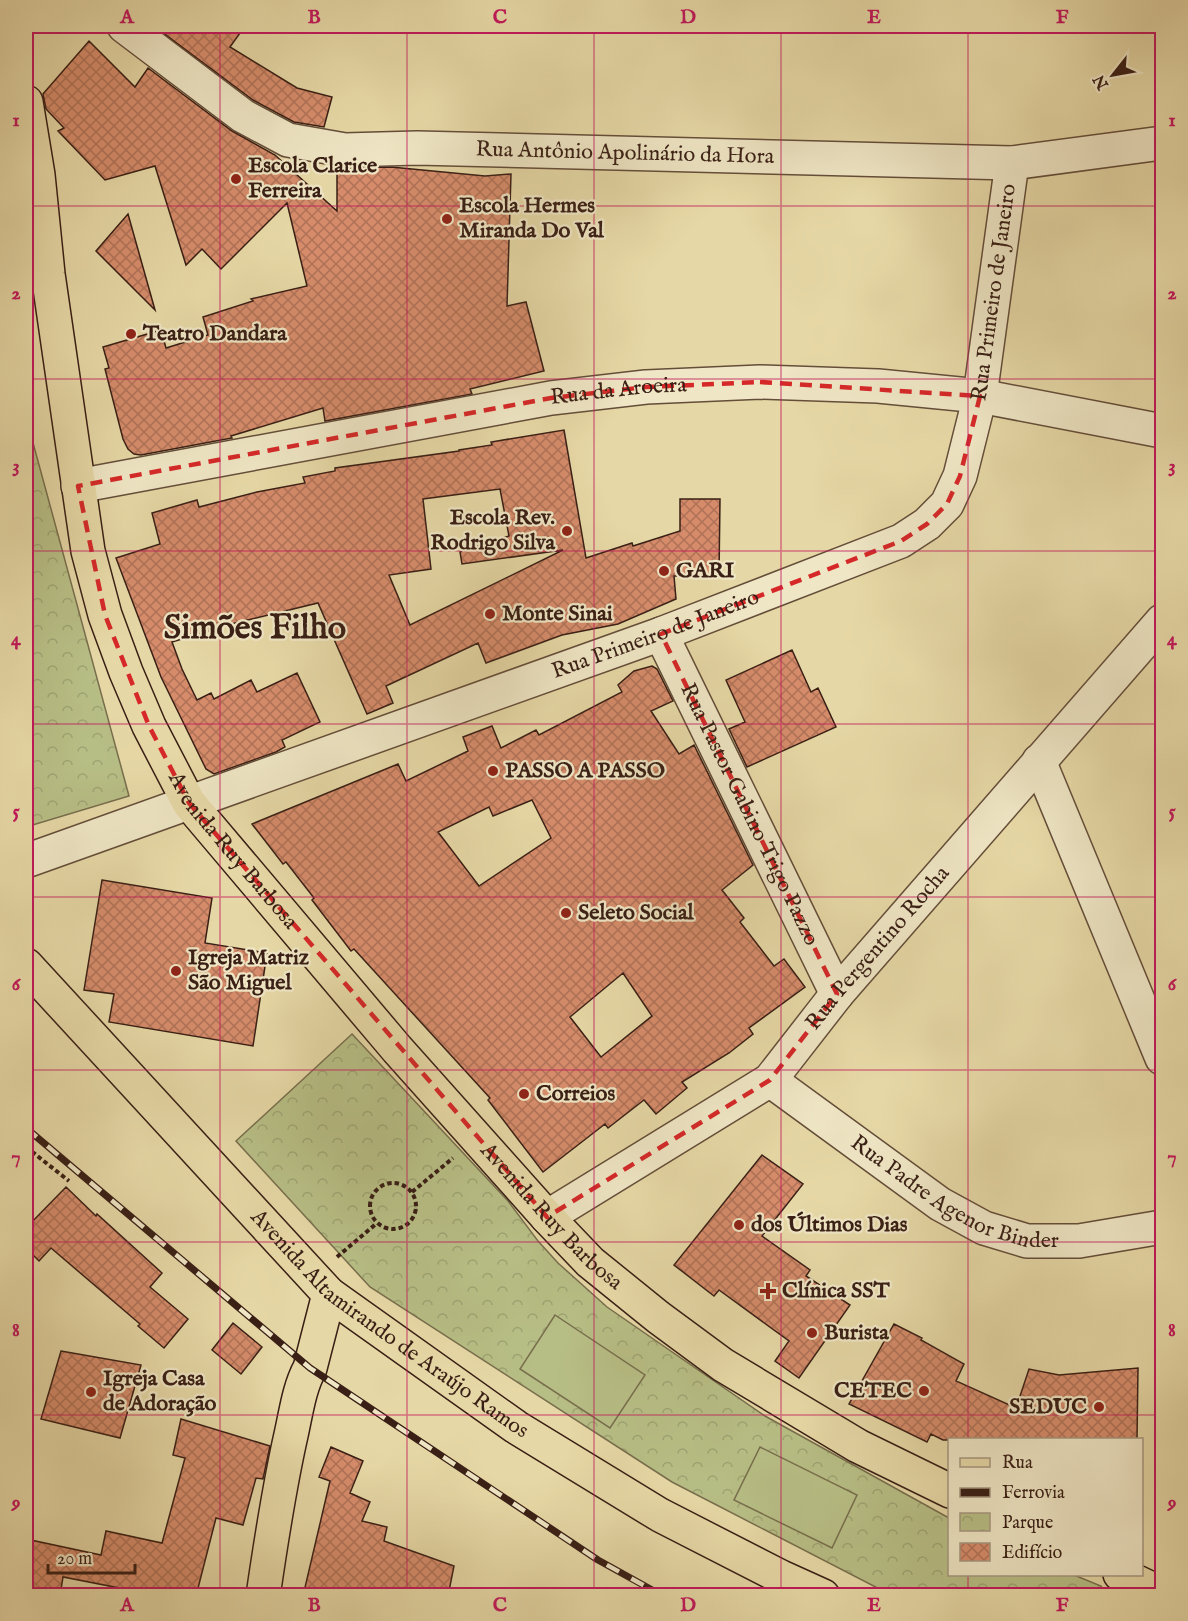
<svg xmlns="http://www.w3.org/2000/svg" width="1188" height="1621" viewBox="0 0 1188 1621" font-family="'IM FELL English',serif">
  <defs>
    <pattern id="park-crowns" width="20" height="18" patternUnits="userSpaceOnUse" patternTransform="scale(1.5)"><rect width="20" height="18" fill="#b7be85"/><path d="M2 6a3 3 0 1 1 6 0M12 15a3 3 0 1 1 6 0" fill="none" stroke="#9ea372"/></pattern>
    <pattern id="building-cross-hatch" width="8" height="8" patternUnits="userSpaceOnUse" patternTransform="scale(1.5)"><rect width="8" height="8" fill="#d68c6b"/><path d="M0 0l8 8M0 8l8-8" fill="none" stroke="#af7257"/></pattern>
  </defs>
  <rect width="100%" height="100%" fill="#e6d8a6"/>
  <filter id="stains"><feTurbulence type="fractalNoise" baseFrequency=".00333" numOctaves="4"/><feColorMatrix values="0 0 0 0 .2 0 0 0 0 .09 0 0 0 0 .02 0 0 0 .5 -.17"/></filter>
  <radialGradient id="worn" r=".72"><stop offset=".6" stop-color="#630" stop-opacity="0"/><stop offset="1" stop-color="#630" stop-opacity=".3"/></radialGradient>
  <path fill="url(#park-crowns)" stroke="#786e4d" stroke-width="1.5" d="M26,417L129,796L26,827Z
    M352,1034L508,1201L538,1241L558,1263L607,1307L765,1416L949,1518L950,1574L1074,1575L1101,1586L1106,1595H891L672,1482L370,1287L236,1141Z"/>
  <path fill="#b7be85" stroke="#786e4d" stroke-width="1.5" d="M555,1315L645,1375L610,1428L520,1369Z
    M760,1447L857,1495L832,1548L734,1500Z"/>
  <path fill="url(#building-cross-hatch)" stroke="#391f15" stroke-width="1.5" fill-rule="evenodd" d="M154,26H245L230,47L297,88L332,97L324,127L294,122L253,100Z
    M89,41L135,87L148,68L232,131L275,155L337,211V168L391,167L485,176L511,174L507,306L526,302L544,371L470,389L472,394L325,421L323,408L231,436L232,438L141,455L134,454L128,449L123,439L105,369L109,368L103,347L161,330L166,348L208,335L203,317L253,301L251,299L307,286L287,203L221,269L202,249L186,265L155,166L105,180L58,131L64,128L46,109L43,94Z
    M128,214L155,310L96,251Z
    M564,430L586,558L632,543L633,546L680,531V499H720L719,576H674L676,599L618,624L562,635L486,663L478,643L386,686L393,703L367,714L318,603L231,624L172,642L182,669L197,700L211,693L214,699L251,680L257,692L297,673L320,722L282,740L285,747L276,752L214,774L206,769L161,677L116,558L160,544L152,513L197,500L199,507L257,492L305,483L303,477L335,471V468L459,451V450L492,445L491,442ZM500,489L509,536L460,552L462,564L563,550L410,625L389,575L431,569L423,499Z
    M792,650L811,692L818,688L836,727L747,767L729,729L745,722L726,680Z
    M652,666L657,669L673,701L651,711L679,754L694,745L753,865L722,890L744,918L740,922L774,966L784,959L805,987L749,1028L753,1034L729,1053L682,1082L687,1088L656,1114L644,1100L608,1128L605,1124L543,1172L488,1100L490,1098L354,949L351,951L312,900L314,898L286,862L283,864L252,824L398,764L406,781L468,751L463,737L492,726L501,748L536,730L539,735L622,692L618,685L634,671ZM532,800L551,838L479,886L438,832L489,807L493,816ZM623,973L652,1016L601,1057L570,1017Z
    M102,880L212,898L205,943L267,953L253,1046L109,1022L114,994L84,990Z
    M762,1155L803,1184L762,1236L810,1270L806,1276L850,1305L799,1378L775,1361L789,1341L719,1290L714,1296L674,1265Z
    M66,1187L96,1216L97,1214L162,1273L150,1287L188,1319L164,1348L138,1326L140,1324L51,1248L39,1261L26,1248V1228Z
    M233,1323L262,1347L241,1374L212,1350Z
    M894,1324L922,1338L921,1340L964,1364L956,1381L1016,1408L1029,1369L1059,1375L1138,1368L1137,1440H943L931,1434L927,1442L849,1404Z
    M61,1351L141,1365L120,1438L41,1419Z
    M181,1419L270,1446L263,1479L256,1478L243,1525L216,1518L196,1596H166L145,1590V1593L63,1577L60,1596H26V1539L101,1555L106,1531L162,1543L185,1458L173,1455Z
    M331,1447L363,1461L350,1493L370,1502L362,1521L387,1527L384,1541L454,1566L448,1596H303L330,1481L319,1477Z"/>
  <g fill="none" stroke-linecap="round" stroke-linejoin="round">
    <defs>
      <g id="minor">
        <path id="s1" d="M124,26L243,116L288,140L345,150L417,148L1012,163L1162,143"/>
        <path id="s2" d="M78,486L551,398L646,387L760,382L878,386L980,396L1162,431"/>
        <path id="s3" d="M661,634L837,994"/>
        <path d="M1039,761L1162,1058"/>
        <path id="s4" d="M26,861L661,634L901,541L927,524L947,504L960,476L980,396L1012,163"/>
        <path id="s5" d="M770,1080L940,1204L984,1228L1027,1241H1079L1162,1227"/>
        <path id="s6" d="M547,1217L770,1080L837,994L1162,621"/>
      </g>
      <g id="major">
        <path id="s7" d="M26,102L38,175L48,274L88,551L105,615L126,672L149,726L189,803L397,1049L547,1217L590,1262L658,1317L723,1365L858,1446L950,1491"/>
        <path id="s8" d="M26,965L329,1294L516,1427L660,1515L781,1577L823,1596"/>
        <path d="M1120,1574L1162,1594"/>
        <path d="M263,1596C271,1541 279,1488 291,1435C296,1413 299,1388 310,1368L329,1294"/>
      </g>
    </defs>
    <use href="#minor" stroke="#644d39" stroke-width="36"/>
    <use href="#major" stroke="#391f15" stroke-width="36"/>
    <path stroke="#391f15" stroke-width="4" stroke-dasharray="4.5 3" stroke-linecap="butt" d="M26,1147L69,1181
      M370 1206a23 23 0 1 1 46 0a23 23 0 1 1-46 0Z
      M412,1192L453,1158
      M337,1257L377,1223"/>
    <use href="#minor" stroke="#efe6c5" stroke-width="33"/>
    <use href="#major" stroke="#e6d8a6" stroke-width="33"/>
    <defs>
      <path id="rail" d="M26,1128L310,1368L598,1560L663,1596"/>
    </defs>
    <use href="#rail" stroke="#391f15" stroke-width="7"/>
    <use href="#rail" stroke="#efe6c5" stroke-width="4.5" stroke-dasharray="14" stroke-linecap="butt"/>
  </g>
  <path fill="none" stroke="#d62828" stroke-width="4.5" stroke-dasharray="12 8" stroke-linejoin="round" d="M760,382L980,396L960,476L947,504L927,524L901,541L661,634L837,994L770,1080L547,1217L189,803L149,726L105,615L78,486L551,398L646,387Z"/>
  <path fill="none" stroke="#c2185b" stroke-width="1.5" stroke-opacity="0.55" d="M220,26V1596M407,26V1596M594,26V1596M781,26V1596M968,26V1440M26,206H1162M26,379H1162M26,551H1162M26,724H1162M26,897H1162M26,1070H1162M26,1242H1162M26,1415H1162M968,1574V1596"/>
  <g fill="#8f2418" stroke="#efe6c5" stroke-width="2">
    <circle cx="236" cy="179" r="6"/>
    <circle cx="447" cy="219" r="6"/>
    <circle cx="131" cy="334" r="6"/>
    <circle cx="567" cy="531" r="6"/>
    <circle cx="664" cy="571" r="6"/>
    <circle cx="490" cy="614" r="6"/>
    <circle cx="493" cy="771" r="6"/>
    <circle cx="566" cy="913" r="6"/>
    <circle cx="176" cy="971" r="6"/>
    <circle cx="524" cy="1094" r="6"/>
    <circle cx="739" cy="1225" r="6"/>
    <path d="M765 1282h6v6h6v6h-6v6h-6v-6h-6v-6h6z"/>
    <circle cx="812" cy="1333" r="6"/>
    <circle cx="924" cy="1391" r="6"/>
    <circle cx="91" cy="1392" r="6"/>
    <circle cx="1099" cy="1407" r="6"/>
  </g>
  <g text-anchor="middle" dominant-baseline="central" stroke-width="4.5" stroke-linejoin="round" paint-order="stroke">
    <g font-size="22" fill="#391f15" stroke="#efe6c5">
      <text stroke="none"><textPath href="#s1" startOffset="538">Rua Antônio Apolinário da Hora</textPath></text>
      <text stroke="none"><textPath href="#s4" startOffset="1209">Rua Primeiro de Janeiro</textPath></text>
      <text stroke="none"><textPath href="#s2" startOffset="549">Rua da Aroeira</textPath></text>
      <text stroke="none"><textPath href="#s4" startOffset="669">Rua Primeiro de Janeiro</textPath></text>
      <text stroke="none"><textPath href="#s3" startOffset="201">Rua Pastor Gabino Trigo Pazzo</textPath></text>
      <text stroke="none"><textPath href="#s7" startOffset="790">Avenida Ruy Barbosa</textPath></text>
      <text stroke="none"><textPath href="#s6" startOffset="432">Rua Pergentino Rocha</textPath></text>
      <text stroke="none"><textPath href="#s5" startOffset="220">Rua Padre Agenor Binder</textPath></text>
      <text stroke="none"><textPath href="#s7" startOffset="1276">Avenida Ruy Barbosa</textPath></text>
      <text stroke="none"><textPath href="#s8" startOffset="513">Avenida Altamirando de Araújo Ramos</textPath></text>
    </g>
    <g font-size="22" font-weight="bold" fill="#391f15" stroke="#efe6c5" text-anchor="start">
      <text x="248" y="166">Escola Clarice<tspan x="248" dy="25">Ferreira</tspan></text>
      <text x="459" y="206">Escola Hermes<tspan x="459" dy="25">Miranda Do Val</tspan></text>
      <text x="143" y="334">Teatro Dandara</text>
      <text x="555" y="518" text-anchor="end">Escola Rev.<tspan x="555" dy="25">Rodrigo Silva</tspan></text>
      <text x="676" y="571">GARI</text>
      <text x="502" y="614">Monte Sinai</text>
      <text x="505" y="771">PASSO A PASSO</text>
      <text x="578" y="913">Seleto Social</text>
      <text x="188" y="958">Igreja Matriz<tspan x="188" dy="25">São Miguel</tspan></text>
      <text x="536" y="1094">Correios</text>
      <text x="751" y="1225">dos Últimos Dias</text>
      <text x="782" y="1291">Clínica SST</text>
      <text x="824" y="1333">Burista</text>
      <text x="103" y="1379">Igreja Casa<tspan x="103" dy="25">de Adoração</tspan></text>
      <text x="912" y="1391" text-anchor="end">CETEC</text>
      <text x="1087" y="1407" text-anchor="end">SEDUC</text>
    </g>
    <g font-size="34" font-weight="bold" fill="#391f15" stroke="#efe6c5">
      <text x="255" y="628">Simões Filho</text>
    </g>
  </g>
  <rect width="1188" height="1621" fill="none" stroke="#e6d8a6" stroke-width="66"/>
  <rect x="948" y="1438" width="195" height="138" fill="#efe6c5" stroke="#a6967f" stroke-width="1.5"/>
  <rect x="960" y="1458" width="30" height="9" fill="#e6d8a6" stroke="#a6967f" stroke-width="1.5"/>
  <text x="1002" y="1468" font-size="18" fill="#391f15">Rua</text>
  <rect x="960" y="1488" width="30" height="9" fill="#391f15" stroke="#a6967f" stroke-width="1.5"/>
  <text x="1002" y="1498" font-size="18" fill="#391f15">Ferrovia</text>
  <rect x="960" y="1513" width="30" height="18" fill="url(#park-crowns)" stroke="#a6967f" stroke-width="1.5"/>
  <text x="1002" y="1528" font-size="18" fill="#391f15">Parque</text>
  <rect x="960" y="1543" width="30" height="18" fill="url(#building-cross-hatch)" stroke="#a6967f" stroke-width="1.5"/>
  <text x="1002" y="1558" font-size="18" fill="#391f15">Edifício</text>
  <g transform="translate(1113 75) rotate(239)" stroke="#efe6c5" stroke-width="4.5" paint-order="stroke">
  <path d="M0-4.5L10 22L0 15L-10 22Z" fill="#391f15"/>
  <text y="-9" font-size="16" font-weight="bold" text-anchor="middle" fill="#391f15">N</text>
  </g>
  <path d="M48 1564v9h87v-9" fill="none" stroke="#391f15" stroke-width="3"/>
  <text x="57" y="1564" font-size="18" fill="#391f15" stroke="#efe6c5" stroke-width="4.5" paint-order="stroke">20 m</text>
  <rect x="33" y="33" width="1122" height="1555" fill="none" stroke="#c2185b" stroke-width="2"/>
  <g font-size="20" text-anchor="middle" font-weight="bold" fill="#c2185b">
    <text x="127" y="23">A</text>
    <text x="314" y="23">B</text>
    <text x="500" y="23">C</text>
    <text x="688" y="23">D</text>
    <text x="874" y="23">E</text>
    <text x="1062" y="23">F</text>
    <text x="16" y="126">1</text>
    <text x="1172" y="126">1</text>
    <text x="16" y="299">2</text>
    <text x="1172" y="299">2</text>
    <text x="16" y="472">3</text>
    <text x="1172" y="472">3</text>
    <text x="16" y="645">4</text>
    <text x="1172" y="645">4</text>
    <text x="16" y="817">5</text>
    <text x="1172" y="817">5</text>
    <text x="16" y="990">6</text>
    <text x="1172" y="990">6</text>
    <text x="16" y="1163">7</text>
    <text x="1172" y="1163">7</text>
    <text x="16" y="1336">8</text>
    <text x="1172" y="1336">8</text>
    <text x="16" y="1508">9</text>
    <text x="1172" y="1508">9</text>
    <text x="127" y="1611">A</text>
    <text x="314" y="1611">B</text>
    <text x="500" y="1611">C</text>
    <text x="688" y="1611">D</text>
    <text x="874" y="1611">E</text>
    <text x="1062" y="1611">F</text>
  </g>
  <rect width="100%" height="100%" filter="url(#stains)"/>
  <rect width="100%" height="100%" fill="url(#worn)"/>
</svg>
